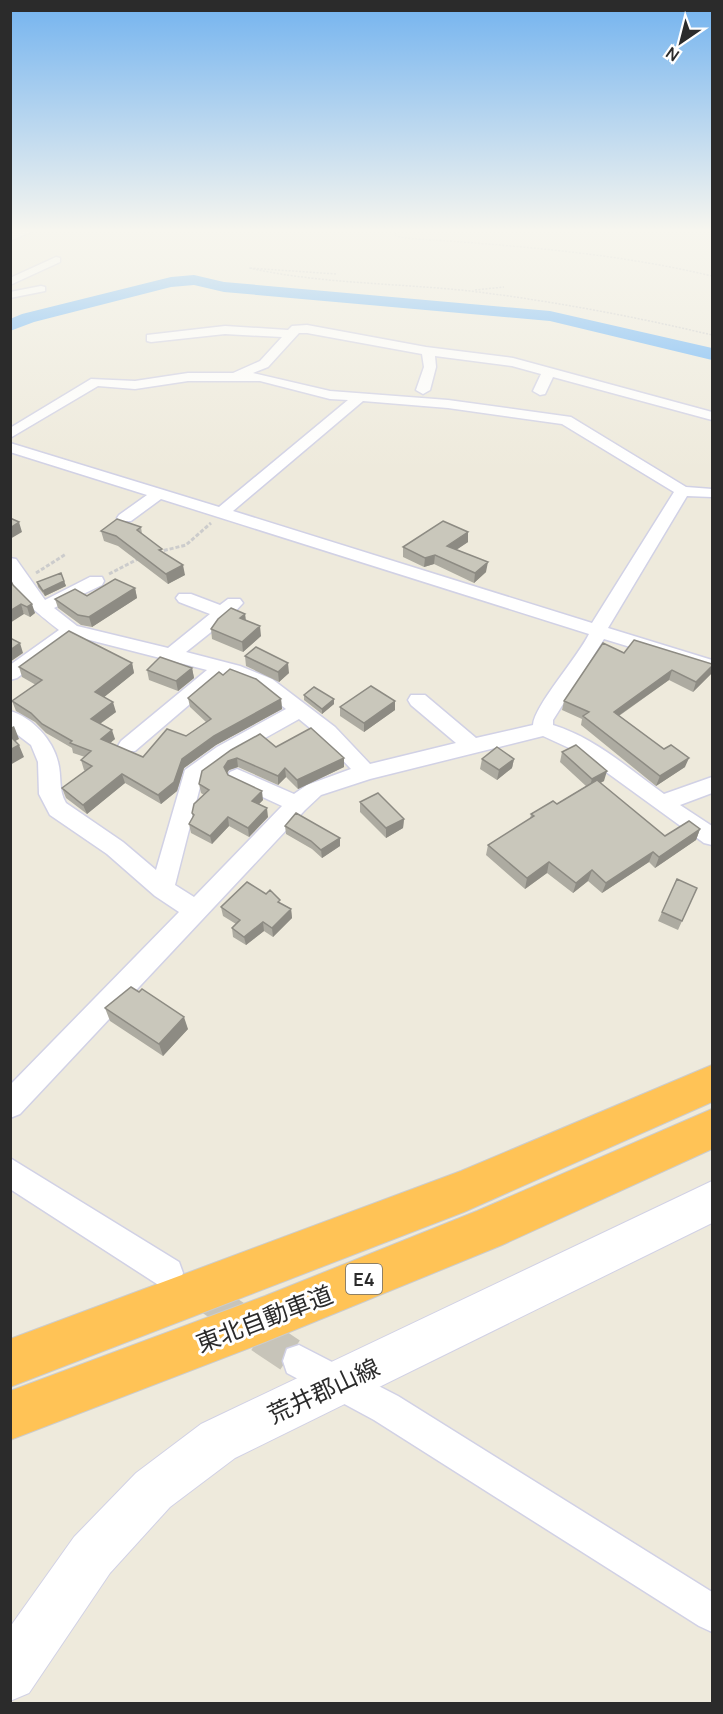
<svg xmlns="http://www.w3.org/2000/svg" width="723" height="1714" viewBox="0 0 723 1714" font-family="Manrope,'Noto Sans JP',sans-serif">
  <rect width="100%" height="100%" fill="#eeeadc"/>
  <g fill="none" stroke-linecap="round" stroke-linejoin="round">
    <path fill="#65b2f9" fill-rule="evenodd" d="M194,275L224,282L550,311L712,348V360L550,321L224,292L194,285L171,287L34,322L10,331V319L22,314L171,277Z"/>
    <path stroke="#c7c4b9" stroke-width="28" stroke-dasharray="28 14" stroke-linecap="butt" d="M195,1291L220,1308"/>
    <path stroke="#c7c4b9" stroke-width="35" stroke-dasharray="35 18" stroke-linecap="butt" d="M217,1306L299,1361"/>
    <defs>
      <path id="minor" d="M22,230H35L10,241V234Z
        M56,257L60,258V262L10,285V278Z
        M41,286L45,287V291L10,298V292Z
        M307,325L426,347L513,358L712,412V420L553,377L545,394L540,395L533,391L541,374L512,366L435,356L436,367L430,390L423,394L416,390L424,367L422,354L307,333H299L268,367L253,373L330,391L448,400L571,417L686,487L712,489V497L687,496L608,628L712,660V672L604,639L553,720V725C595,738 628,768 664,794L712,777V793L680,805L712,826V845L704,843L580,753L543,736L370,779L321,795L305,810L20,1114L10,1118V1085L179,912L155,896L107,854L50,815L39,794L38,762L31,745L10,729V711C32,717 53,740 58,762C62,776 58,790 66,803L123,842L156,870L185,770L217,747L286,709L258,687L225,674L135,751H121L118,746L121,741L207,670L74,636L17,678L10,680V665L59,630C43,617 17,599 10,577C9,572 10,564 10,558L16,559L45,600L90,577H102L104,581L102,585L54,608L77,626L168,648L210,614L179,602L176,598L179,594H191L220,605L228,599H240L243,603L230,617L186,652L240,666L272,679L335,727L370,764L456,743L411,705L408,700L411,695H425L476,738L533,725C534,706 578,657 589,634L161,499L131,521H119L117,518L119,515L147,495L10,452V443L219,507L348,400L330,399L260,381H188L135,389L98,386L10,438V428L91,379L135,381L188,373H233L260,361L282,337L225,334L151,342L147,341V335L225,326L288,330L292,326ZM363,401L448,408L562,424L674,492L592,623L233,511ZM299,719L321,737L351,769L307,785L294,794L244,772L237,769L230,772L227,777L230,782L282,806L194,897L175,885L202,779L231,757Z
        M10,1158L179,1262L183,1273L179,1284L168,1288L157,1284L10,1189Z
        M299,1345L398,1396L712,1592V1632L699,1626L374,1420L287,1373L283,1361L287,1349Z"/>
      <path id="secondary" d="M712,1181V1223L235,1458L170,1507L110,1573L29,1693L10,1701V1627L74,1537L136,1473L201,1424Z"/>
      <path id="motorway" d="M712,1065V1102L464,1212L10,1387V1339L461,1171Z
        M712,1109V1149L502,1245L265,1342L10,1440V1391L265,1296L477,1211Z"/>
    </defs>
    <use href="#minor" stroke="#d1d1e5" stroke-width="3"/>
    <use href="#secondary" stroke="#d1d1e5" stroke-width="2"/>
    <use href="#motorway" stroke="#ccc" stroke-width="2"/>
    <path stroke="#ccc" stroke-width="1.5" stroke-dasharray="2 1.5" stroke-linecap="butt" d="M398,230L394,235L404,238C507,245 611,252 712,276
      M336,274L249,268C322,284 396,283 470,291C552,301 632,316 712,335
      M475,290L504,287"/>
    <path stroke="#ccc" stroke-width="3" stroke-dasharray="4 2" stroke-linecap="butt" d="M158,552L186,545L211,523
      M36,573L66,554
      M109,574L140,558"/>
    <use href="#minor" fill="#fff" fill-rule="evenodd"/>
    <use href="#secondary" fill="#fff" fill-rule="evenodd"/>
    <use href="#motorway" fill="#ffc356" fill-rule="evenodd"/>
  </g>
  <path fill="#adaba1" d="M141,527L142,534L162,552L185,575L168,584L118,546L104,541L101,531Z
    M468,532V542L456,550L486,572L474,583L434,564L424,567L403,557V547Z
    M64,581L66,586L45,596L38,587L37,582Z
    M13,585L35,613L30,617L24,614Z
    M135,588L137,598L92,627L81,625L58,608L55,599L87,596Z
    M245,614L246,621L261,636L243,652L212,639L211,629Z
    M624,653L712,664V669L711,674L693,692L669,680L619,716L685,767L656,786L581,725L582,719L562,710L564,701Z
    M245,656L289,673L279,682L246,666Z
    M132,663L134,673L104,697L116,712L100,724L115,739L110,743L143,757L186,736L206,722L190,707L188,698L281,699L282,709L216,745L184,768L177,791L161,804L125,783L87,814L66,798L62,788L85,771L84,770L81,760L85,757L73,753L72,748L46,733L35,722L16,711L12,701L36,685L22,677L19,667Z
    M192,668L194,678L178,691L149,680L147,670Z
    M304,695L334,704L322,714L304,700Z
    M340,707L395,710L364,732L340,716Z
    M276,747L344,767L298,789L286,777L278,785L238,767L229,770L227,773L228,775L263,800L259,804L268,817L249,837L229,826L212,844L191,833L189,824L193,818L192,813L204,795L201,793L199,784L231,750Z
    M562,752L604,781L600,783L665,836L700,829L696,840L655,868L649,862L602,893L588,881L573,893L547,873L525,889L486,855L488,845L530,819L531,814L557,804L586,786L560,762Z
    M482,759H514L512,768L497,780L480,769Z
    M360,802L404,819L403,828L386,838L360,812Z
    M285,826L340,838V846L322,858L312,849L286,834Z
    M697,888L678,930L658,921L662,912Z
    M281,903L291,909L292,918L273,937L264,931L246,945L233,937L232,928L236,924L223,916L221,907Z
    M105,1008L188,1029L163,1056L110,1021Z"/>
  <path fill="#8d8b83" d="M19,522L22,532L10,539V528Z
    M468,532V542L447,556V546Z
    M435,555L434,564L424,567L425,558Z
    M488,562L486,572L474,583L475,573Z
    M183,565L185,575L168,584L166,574Z
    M64,581L66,586L45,596L43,591Z
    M135,588L137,598L92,627L89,617Z
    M21,604L24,614L10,623V611Z
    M32,604L35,613L30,617L27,607Z
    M245,614L246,624L240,618Z
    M260,626L261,636L243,652L242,642Z
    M20,643L23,653L10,662V650Z
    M132,663L134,673L98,702L95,692Z
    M288,663L289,673L279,682L278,672Z
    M712,666L711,674L693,692L696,682Z
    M192,668L194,678L178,691L176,681Z
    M672,670L669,680L611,721L614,712Z
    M281,699L282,709L216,745L184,768L177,791L161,804L158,795L182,759L214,736Z
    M334,699V704L322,714V709Z
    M395,701V710L364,732V723Z
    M113,702L116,712L94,728L91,719Z
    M14,726L19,739L10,744V728Z
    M112,730L115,739L104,748L101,739Z
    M19,745L24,757L10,765V750Z
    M237,758L238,767L229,770L225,776L224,767L228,761Z
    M344,758V767L298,789L297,780Z
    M689,758L685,767L656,786L660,776Z
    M514,759L512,768L497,780L499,770Z
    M285,768L286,777L278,785V776Z
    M607,771L604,781L589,789L592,779Z
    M122,774L125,783L87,814L83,805Z
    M262,791L263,800L254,809L252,801Z
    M267,808L268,817L249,837L248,828Z
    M228,817L229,826L212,844L210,836Z
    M404,819L403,828L386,838V828Z
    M700,829L696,840L655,868L659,857Z
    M340,838V846L322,858L321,850Z
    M653,852L649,862L602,893L606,883Z
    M549,862L547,873L525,889L527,878Z
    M592,870L588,881L573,893L576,883Z
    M291,909L292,918L273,937L272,928Z
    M263,922L264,931L246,945L244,937Z
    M184,1017L188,1029L163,1056L159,1044Z"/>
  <path fill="#c9c7bb" stroke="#8d8b83" stroke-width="1.5" d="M10,518L19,522L10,528Z
    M117,519L141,527L137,530L162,549L159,550L183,565L166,574L116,536L101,531Z
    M443,521L468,532L447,546L488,562L475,573L435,555L425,558L403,547Z
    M61,573L64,581L43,591L37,582Z
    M10,579L13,585L32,604L27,607L21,604L10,611Z
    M115,579L135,588L89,617L78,615L55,599L75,589L87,596Z
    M231,608L245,614L240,618L260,626L242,642L211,629L218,619Z
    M69,631L132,663L95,692L113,702L91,719L112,730L101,739L143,757L167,729L186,736L211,719L188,698L219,672L223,675L230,669L256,679L281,699L214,736L182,759L174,782L158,795L122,774L83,805L62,788L92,766L81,760L91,751L70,743L72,741L42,724L31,713L12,701L42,680L19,667Z
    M10,638L20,643L10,650Z
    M634,640L712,664V666L696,682L672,670L614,712L664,749L671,745L689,758L660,776L583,716L589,712L564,701L603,643L624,653Z
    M256,647L288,663L278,672L245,656Z
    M160,657L192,668L176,681L147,670Z
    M371,686L395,701L364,723L340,707Z
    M314,687L334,699L322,709L304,695Z
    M311,728L344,758L297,780L285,768L278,776L237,758L228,761L224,767L228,775L262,791L252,801L267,808L248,828L228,817L210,836L189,824L194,815L192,813L194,804L209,790L199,784L202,771L231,750L260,734L276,747Z
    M10,736L19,745L10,750Z
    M576,745L607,771L592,779L562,752Z
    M497,747L514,759L499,770L482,759Z
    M597,780L665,836L689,821L700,829L659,857L653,852L606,883L592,870L576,883L549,862L527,878L488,845L534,816L531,814L553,801L557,804Z
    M378,793L404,819L386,828L360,802Z
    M296,813L340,838L321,850L311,841L285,826Z
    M677,879L697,888L682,921L662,912Z
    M247,882L266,894L270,890L280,900L278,902L291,909L272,928L263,922L244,937L232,928L240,920L221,907Z
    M131,987L139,992L142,989L184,1017L159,1044L105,1008Z"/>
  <linearGradient id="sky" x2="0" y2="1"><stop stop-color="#73b3ef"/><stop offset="0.49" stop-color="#f7f6ef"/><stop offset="1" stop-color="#f7f6ef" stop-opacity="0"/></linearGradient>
  <rect width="723" height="470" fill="url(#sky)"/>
  <g text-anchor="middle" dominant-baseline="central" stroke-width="6" stroke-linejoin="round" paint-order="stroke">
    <rect fill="#fff" stroke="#6b6b6b" stroke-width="1.5" x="346" y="1264" width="36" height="30" rx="4.5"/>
    <g font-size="18" font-weight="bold" fill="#2b2b2b">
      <text x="364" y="1279">E4</text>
    </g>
    <g font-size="24" fill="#2b2b2b" stroke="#fff">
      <text transform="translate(264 1318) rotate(-21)">東北自動車道</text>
      <text transform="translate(323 1390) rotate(-25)">荒井郡山線</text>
    </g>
  </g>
  <rect width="723" height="1714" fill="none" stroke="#2b2b2b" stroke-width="24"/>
  <g transform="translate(681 42) rotate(215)" stroke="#ffffff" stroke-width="4.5" paint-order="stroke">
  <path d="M0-4.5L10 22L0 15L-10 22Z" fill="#2b2b2b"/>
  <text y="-9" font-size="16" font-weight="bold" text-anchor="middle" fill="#2b2b2b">N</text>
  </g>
</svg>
